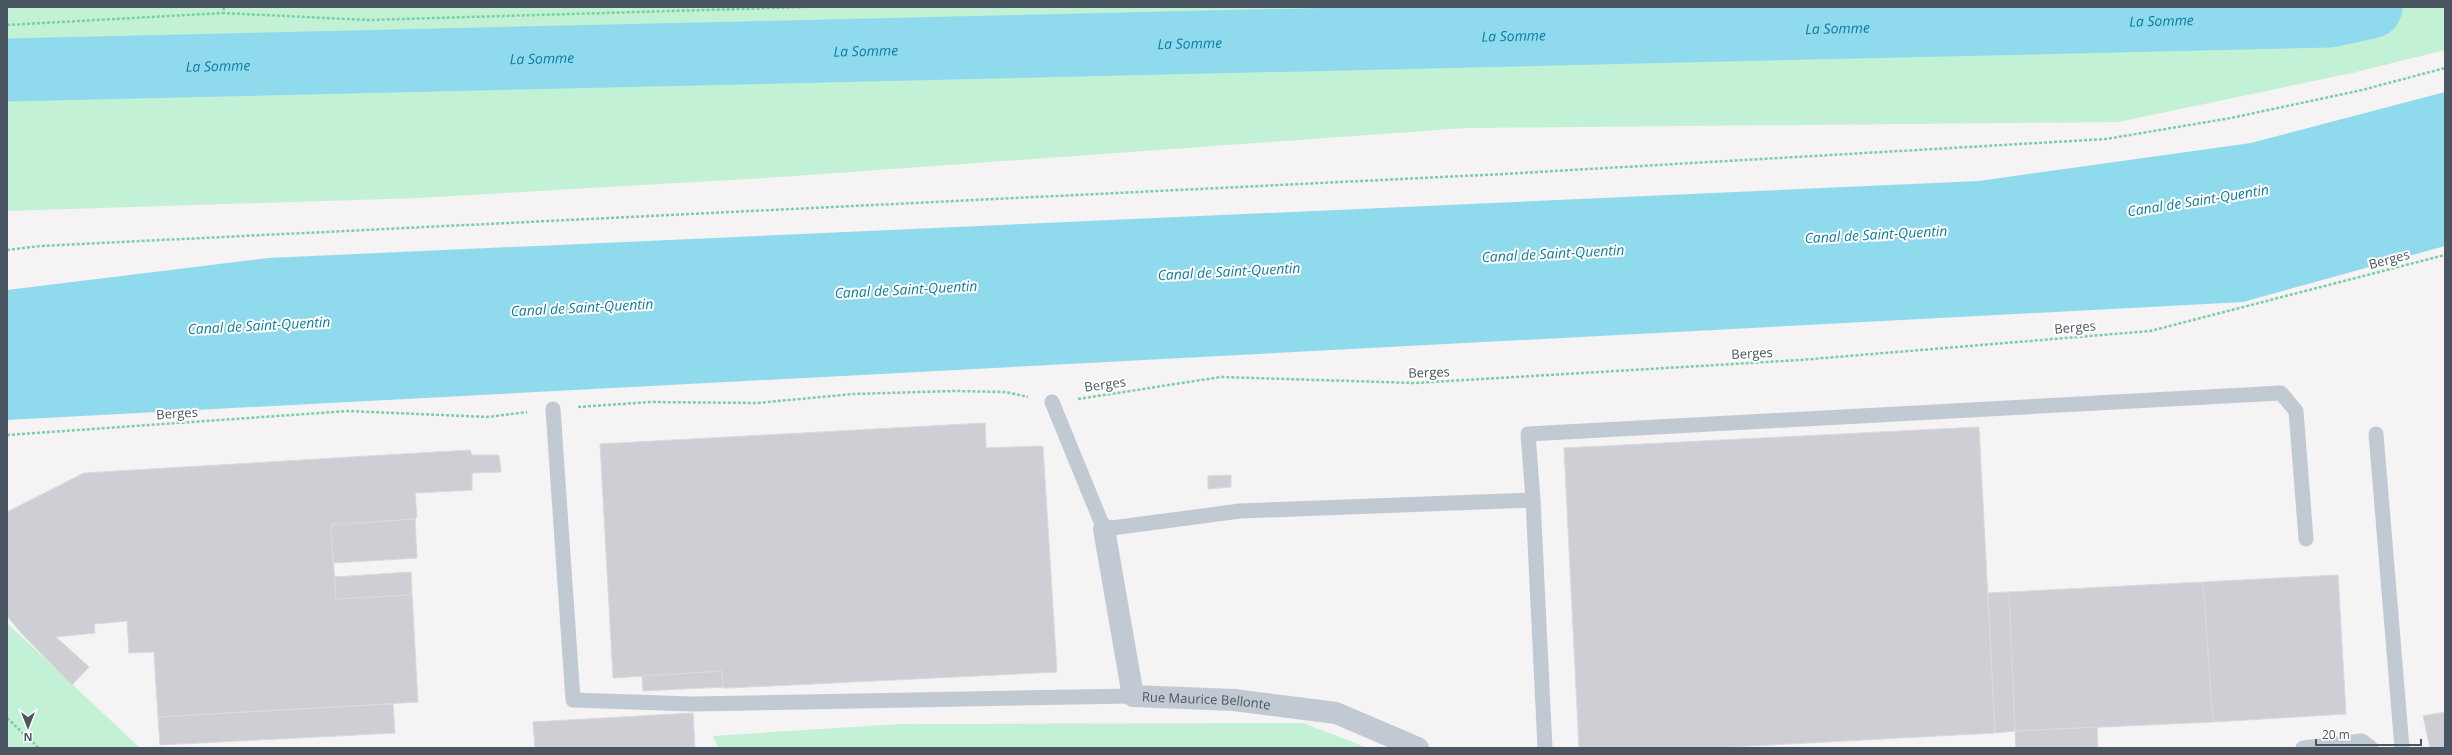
<svg xmlns="http://www.w3.org/2000/svg" width="2452" height="755" viewBox="0 0 2452 755" font-family="'Open Sans',sans-serif">
  <rect width="100%" height="100%" fill="#f5f3f3"/>
  <path fill="#c3f1d5" d="M7,7H2445V50L2352,73L2118,122L1466,128L766,178L418,198L7,211Z
    M7,623L140,748H7Z
    M1303,723L1368,748H718L713,736L901,724Z"/>
  <path fill="#90daee" d="M2445,92V246L2243,302L7,420V290L268,258L1979,181L2251,143Z"/>
  <g fill="none" stroke-linecap="round" stroke-linejoin="round">
    <path stroke="#90daee" stroke-width="63" id="s1" d="M7,70L2330,16L2371,7"/>
  </g>
  <path fill="#cdcfd5" stroke="#d7d9de" d="M985,423L986,448L1041,446L1043,447L1057,672L729,688H723L722,671L613,678L600,444Z
    M1979,427L1995,733L1713,748H1579L1564,448Z
    M470,450L472,455H499L501,472L472,473V490L415,493L417,517L415,519L331,526L336,599L412,595L418,702L158,717L154,652L129,653L127,621L94,624L95,633L56,637L89,667L72,685L23,635L7,616V512L84,473Z
    M1231,475V487L1208,489V476Z
    M415,519L417,558L333,563L331,524Z
    M411,572L412,595L336,599L334,577Z
    M2338,575L2346,714L2213,722L2203,582Z
    M2203,582L2213,722L2015,731L2009,592Z
    M2009,592L2015,731L1995,733L1988,593Z
    M722,671L723,687L643,691L642,676Z
    M393,704L395,733L160,745L158,717Z
    M2445,712V748H2430L2423,716Z
    M693,713L695,748H535L533,722Z
    M2097,727L2098,748H2016L2015,731Z"/>
  <g fill="none" stroke-linecap="round" stroke-linejoin="round">
    <path stroke="#7ad0a6" stroke-width="2.5" stroke-dasharray="3 2" stroke-linecap="butt" d="M224,7L223,13L368,20L807,7
      M7,25L223,13
      M7,250L40,246L1503,174L2106,139L2231,118L2362,90L2445,68
      M1078,399L1221,377L1415,383L1800,360L2150,331L2445,255
      M578,407L650,402L757,403L853,394L955,391L1006,392L1028,397
      M7,435L348,411L488,417L527,412
      M7,718L39,748"/>
    <path stroke="#c1cad2" stroke-width="15" d="M1052,402L1104,529L1240,511L1533,500L1545,748
      M553,409L573,700L692,704L1133,696
      M2376,434L2402,748
      M1533,500L1528,434L2281,393L2296,411L2306,539
      M2303,748L2362,741L2371,748"/>
    <path stroke="#c1cad2" stroke-width="22" id="s2" d="M1104,529L1133,696L1234,700L1336,713L1418,748"/>
  </g>
  <g text-anchor="middle" dominant-baseline="central" stroke-width="4" stroke-linejoin="round" paint-order="stroke">
    <g font-size="13" fill="#4a5661" stroke="#fff">
      <text transform="translate(2389 259) rotate(-15)">Berges</text>
      <text transform="translate(2075 327) rotate(-5)">Berges</text>
      <text transform="translate(1752 353) rotate(-3)">Berges</text>
      <text transform="translate(1429 372) rotate(-2)">Berges</text>
      <text transform="translate(1105 384) rotate(-8)">Berges</text>
      <text transform="translate(177 413) rotate(-4)">Berges</text>
      <text stroke="none"><textPath href="#s2" startOffset="243">Rue Maurice Bellonte</textPath></text>
    </g>
    <g font-size="14" font-style="italic" fill="#0c7c9b" stroke="#fff">
      <text stroke="none"><textPath href="#s1" startOffset="2155">La Somme</textPath></text>
      <text stroke="none"><textPath href="#s1" startOffset="1831">La Somme</textPath></text>
      <text stroke="none"><textPath href="#s1" startOffset="1507">La Somme</textPath></text>
      <text stroke="none"><textPath href="#s1" startOffset="1183">La Somme</textPath></text>
      <text stroke="none"><textPath href="#s1" startOffset="859">La Somme</textPath></text>
      <text stroke="none"><textPath href="#s1" startOffset="535">La Somme</textPath></text>
      <text stroke="none"><textPath href="#s1" startOffset="211">La Somme</textPath></text>
      <text transform="translate(2198 200) rotate(-9)">Canal de Saint-Quentin</text>
      <text transform="translate(1876 234) rotate(-3)">Canal de Saint-Quentin</text>
      <text transform="translate(1553 253) rotate(-3)">Canal de Saint-Quentin</text>
      <text transform="translate(1229 271) rotate(-3)">Canal de Saint-Quentin</text>
      <text transform="translate(906 289) rotate(-3)">Canal de Saint-Quentin</text>
      <text transform="translate(582 307) rotate(-3)">Canal de Saint-Quentin</text>
      <text transform="translate(259 325) rotate(-3)">Canal de Saint-Quentin</text>
    </g>
  </g>
  <rect width="2452" height="755" fill="none" stroke="#4a5661" stroke-width="16"/>
  <g transform="translate(28 727) rotate(180)" stroke="#ffffff" stroke-width="3" paint-order="stroke">
  <path d="M0-3L7 15L0 10L-7 15Z" fill="#4a5661"/>
  <text y="-6" font-size="11" font-weight="bold" text-anchor="middle" fill="#4a5661">N</text>
  </g>
  <path d="M2316 739v6h105v-6" fill="none" stroke="#4a5661" stroke-width="2"/>
  <text x="2322" y="739" font-size="12" fill="#4a5661" stroke="#ffffff" stroke-width="3" paint-order="stroke">20 m</text>
</svg>
